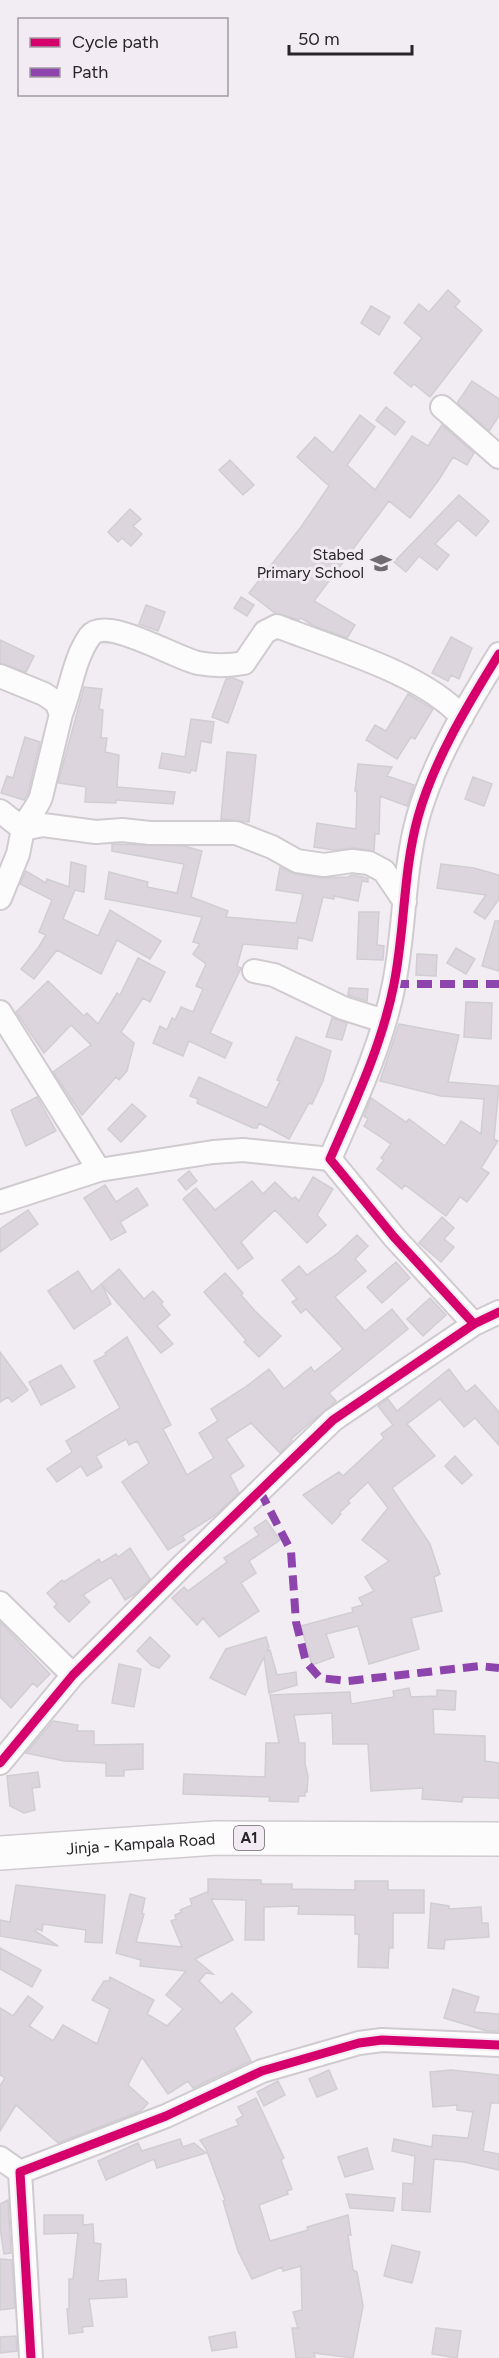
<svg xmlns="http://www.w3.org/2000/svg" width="499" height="2358" viewBox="0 0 499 2358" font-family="Figtree,sans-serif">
  <rect width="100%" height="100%" fill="#f2edf2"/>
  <path fill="#dcd5de" stroke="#d0ced2" stroke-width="1.5" d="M448,290L460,301L455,307L482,330L430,397L414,384L411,387L394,373L422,338L404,323L419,304L429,312Z
    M371,306L390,317L379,335L361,323Z
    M472,381L499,399V416L489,431L457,403Z
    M386,407L405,422L395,435L376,420Z
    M360,415L375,427L347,465L375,490L412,436L428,446L442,425L474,453L467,465L453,457L438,481L410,518L389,501L314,601L355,625L347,638L314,626L301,618L299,620L275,613L249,593L301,527L329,486L297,457L315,437L333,453Z
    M230,460L254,485L243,495L219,470Z
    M459,495L489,521L476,536L458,520L435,544L449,555L437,570L419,556L406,572L394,562Z
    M130,509L141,519L133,526L142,534L131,546L122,538L118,542L108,532Z
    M241,597L254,605L247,616L234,608Z
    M146,605L165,612L158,631L139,624Z
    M451,637L472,648L459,679L451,675L448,681L432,673Z
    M0,640L34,656L26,672L0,663Z
    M233,678L243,682L228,723L212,717L226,679Z
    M84,687L102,689L99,709L103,710L101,738H107L105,752L119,755L117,787L175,792L173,804L116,800V803L85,802L86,787L58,783Z
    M408,694L433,709L415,739L411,737L397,759L366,740L375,725L386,731Z
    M191,719L214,722L211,743L201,741L196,771L191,770L190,773L159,768L162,753L185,757Z
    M25,737L40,742L28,793L24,800L1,793L7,776L13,778Z
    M227,752L256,755L249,822L221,819Z
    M358,764L392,767L387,776L414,785L407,806L380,796L379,834H375L374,851L354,848L334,850L314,847L317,823L356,829L357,791H355Z
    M473,777L492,784L484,806L465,799Z
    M112,844L184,846L202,851L191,897L228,911L226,917L296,923L303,894L276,890L280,867L295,874L322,878L348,877L352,875L368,878V882L362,881L358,901L334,896V899L323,897L312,941L298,937L297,949L243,944L237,966L241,968L210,1033L232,1043L225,1058L189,1041L183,1056L153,1043L160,1026L167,1030L172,1018L175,1020L181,1007L193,1012L203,989L196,986L206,964L193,954L200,944L193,942L202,917L105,899L109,872L148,882L147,887L177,893L184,864L112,851Z
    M71,862L86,866L84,892L75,890L63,919L98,936L110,910L161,941L150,959L117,940L101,974L57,950L34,979L21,969L38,948L46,935L39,932L52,900L20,884L26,871L46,883L47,879L69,887Z
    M441,864L474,868L499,875V899L485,919L474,912L486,895L437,888Z
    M359,912H379L377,945L384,946L383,960L357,959Z
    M495,921H499V971L482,966Z
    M456,948L475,959L466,974L447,963Z
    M417,954L437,955L436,976L416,975Z
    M138,958L165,972L150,1002L143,998L121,1032L134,1043L127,1071L119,1080L116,1077L82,1115L53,1072L91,1045L71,1025L44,1053L16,1012L48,981L84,1016L87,1013L98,1024L117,993L120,995Z
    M349,988L368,989L367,1001L348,995Z
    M466,1002L492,1003L491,1039L464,1037Z
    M332,1018L347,1023L342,1040L326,1037Z
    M399,1024L459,1035L448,1082L499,1086L494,1139L498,1141L481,1168L489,1173L467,1202L460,1197L446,1216L405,1185L402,1189L377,1169L384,1160L381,1158L391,1144L364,1126L368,1119L364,1116L371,1098L406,1122L409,1119L445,1146L461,1121L481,1134L484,1099L441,1096L380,1081Z
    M296,1037L331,1051L323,1081L312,1104L309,1103L289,1139L259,1123L257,1128H253L215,1111L197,1103L198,1099L190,1096L199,1077L267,1108L280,1081L277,1080Z
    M37,1097L56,1131L26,1146L11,1110Z
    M132,1104L146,1116L121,1142L108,1129Z
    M189,1171L197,1181L186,1190L178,1180Z
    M313,1177L333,1189L317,1215L326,1225L307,1243L275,1210L241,1242L253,1258L238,1269L183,1199L196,1188L215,1210L252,1181L263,1194L275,1182L292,1199L295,1197L299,1201Z
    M105,1185L116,1202L137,1188L148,1205L120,1222L126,1232L111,1240L84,1198Z
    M28,1210L38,1224L0,1252V1229Z
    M442,1217L454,1228L444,1239L454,1247L441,1262L419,1243Z
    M357,1235L368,1246L355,1259L366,1271L335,1297L365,1331L392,1309L408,1329L329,1393L336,1401L291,1439L292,1440L280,1453L251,1423L226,1439L244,1466L230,1475L239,1493L214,1516L182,1536L185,1540L168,1550L122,1482L149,1463L137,1441L129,1445L126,1439L96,1456L102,1467L87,1476L81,1466L57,1482L47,1469L72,1452L66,1441L120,1408L94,1361L106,1355L105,1353L127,1337L171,1425L163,1429L187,1475L214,1458L199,1433L218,1421L211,1409L244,1388L269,1369L284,1389L311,1367L314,1372L343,1349L306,1309L301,1313L292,1302L297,1299L282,1280L299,1266L307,1275L338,1253Z
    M396,1262L410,1278L382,1303L367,1287Z
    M119,1269L144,1299L153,1291L163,1302L161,1304L170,1315L157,1326L173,1344L161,1353L102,1285L111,1304L74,1329L48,1291L78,1271L92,1292Z
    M225,1273L243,1293L241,1295L255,1311L281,1336L259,1357L244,1342L246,1340L204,1292Z
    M430,1298L446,1315L423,1336L407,1319Z
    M0,1352L28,1390L12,1402L8,1397L0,1402Z
    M61,1365L75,1387L41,1405L29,1382Z
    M449,1369L466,1392L475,1385L499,1412V1445L475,1418L464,1427L440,1399L407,1424L435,1456L392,1488L430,1544L440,1574L434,1577L442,1611L411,1618L419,1649L369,1664L358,1626L326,1634L334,1657L312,1665L301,1626L353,1612L352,1608L363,1605L359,1598L374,1591L365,1577L389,1561L362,1540L388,1508L368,1482L348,1501L350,1503L339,1513L341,1514L332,1524L303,1495L339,1472L343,1476L384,1438L381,1434L393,1425L378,1406L388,1399L397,1411Z
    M455,1456L472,1475L462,1484L445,1466Z
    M266,1520L280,1540L249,1561L256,1573L241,1583L259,1611L219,1637L203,1618L197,1625L172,1598L184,1587L188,1591L227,1562L224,1558L259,1535L254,1528Z
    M130,1548L150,1579L135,1594L125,1600L111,1577L83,1595L90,1602L69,1622L54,1607L57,1604L47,1593L62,1580L64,1582L99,1559L101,1563L116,1554L118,1557Z
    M0,1622L50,1674L37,1687L33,1683L11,1708L0,1697Z
    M150,1637L170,1656L159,1668L151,1665L137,1651Z
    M266,1637L269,1647L267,1651L270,1650L277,1675L296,1672L297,1685L269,1693L264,1657L245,1695L210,1678L226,1649Z
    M119,1664L141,1669L134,1707L112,1703Z
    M409,1688L411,1697L437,1696V1690L456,1691L455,1710L433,1709L434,1734L485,1736V1761L499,1763V1798L463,1797L462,1802L422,1799L423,1788L371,1791L368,1744H333L332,1713L294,1715L299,1743H305V1764L308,1776L307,1792H305V1796H299L298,1802L269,1801L270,1797L183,1794L184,1774L265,1777L266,1743H279L270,1695L350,1692L351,1704L394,1697L393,1691Z
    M53,1721L78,1725L77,1731H94V1745L143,1744V1769L124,1770V1776H106V1763L64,1761L26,1753Z
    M38,1772L40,1787L32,1788L35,1810L24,1813L10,1806L7,1776Z
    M208,1879L261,1880V1884H292V1889L355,1890V1881H388V1890H424V1913H393V1948H389L388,1968L358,1967L359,1934H355V1915L298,1914L299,1906L264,1907V1940H245L246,1900L211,1899L233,1940L195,1959L213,1974L206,1973L199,1981L221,2003L232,1993L252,2012L234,2028L251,2061L193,2088L188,2081L168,2094L142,2057L128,2085L148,2103L141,2111L58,2143L16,2105L0,2131V2086L5,2078L0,2075V2008L13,2016L28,1996L43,2007L29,2026L53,2041L63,2025L97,2044L110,2009L92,2000L104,1981H109L110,1977L154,2000L147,2014L167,2026L183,2009L166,1995L186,1971L140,1966L141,1960L116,1953L130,1894L145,1898L142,1913L144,1914L136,1942L182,1947L171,1921L176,1919L175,1915L182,1912L180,1910L192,1905L190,1899L207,1892L208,1894Z
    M16,1885L105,1895L102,1943L85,1942L86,1930L43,1924L42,1931L37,1929L35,1931L58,1946L0,1936V1920L10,1922Z
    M431,1903L449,1906V1909L481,1907L482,1923H488L489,1937L445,1940L444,1949L428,1948Z
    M0,1948L41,1970L32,1987L0,1969Z
    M453,1989L479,1997L474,2012L499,2014V2031H487L444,2018Z
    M329,2070L337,2089L317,2097L309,2079Z
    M451,2070L499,2075V2103H491L483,2151L499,2154V2170L464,2162L434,2159L430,2212L402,2210L403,2183L413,2184L415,2156L392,2151L394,2139L432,2147L433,2135L468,2138L473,2112L457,2110V2105L433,2107L430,2072Z
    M278,2081L285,2095L264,2106L257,2092Z
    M256,2098L284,2158L281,2160L292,2189L287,2191L288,2194L259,2205L270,2241L308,2230L307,2227L348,2215L351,2235H348L353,2270L357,2272L363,2306L353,2358L314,2353L315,2358H296L292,2328H298L293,2312L302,2310L301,2266L283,2271L282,2267L252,2279L238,2251L223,2201L225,2200L206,2149L200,2140L239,2125L236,2120L243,2116L238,2107Z
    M180,2139L183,2147L194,2143L206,2153L157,2168L154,2159L106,2180L98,2161L138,2143L142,2151Z
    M367,2148L373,2169L345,2177L338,2157Z
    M346,2194L395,2198L393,2211L350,2208Z
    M8,2200L11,2253L4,2254L0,2228V2204Z
    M44,2215H83V2225L93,2224L94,2243L101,2244L98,2281L126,2279L127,2297L89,2299L93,2326L82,2327L83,2332L69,2334L67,2309H69V2279H73L78,2233L44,2234Z
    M392,2245L420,2252L412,2283L384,2276Z
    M0,2259L12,2260L15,2308L0,2310Z
    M436,2328L461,2331L457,2358L432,2354Z
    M235,2332L237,2347L212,2351L209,2337Z
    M16,2336L17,2351L0,2353V2337Z"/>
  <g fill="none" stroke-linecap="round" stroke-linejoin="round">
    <defs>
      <path id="minor" d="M442,407L499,457
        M0,676L44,694L56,702L61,714L41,797C37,809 25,820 23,829L43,825L96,832L122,830L150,833H236L272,847L297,861L324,865L352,861L369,863L384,871L405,902
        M61,714C71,689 74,658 90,636C105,615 177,659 198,663C214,666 228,666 244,663L265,632L277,626C332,648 423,673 462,717
        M0,811L23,829L18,854L0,898
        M254,971L274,975L343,1008L384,1021
        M0,1012L99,1170
        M0,1202L99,1170L213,1152L243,1150L330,1159
        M474,1324L394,1237L330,1159C355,1102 382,1045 394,984C405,929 403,871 418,817C434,760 468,704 499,654
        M0,1603L73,1675
        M0,1763L73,1675L182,1566L333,1420L474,1324L499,1312
        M0,2158L20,2172
        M31,2358L20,2172L166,2116L262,2071L359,2043L382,2040L499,2045"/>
      <g id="highway">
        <path id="s1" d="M0,1853L216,1838L499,1839"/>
      </g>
    </defs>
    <use href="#minor" stroke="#cfcbcf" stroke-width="26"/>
    <use href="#highway" stroke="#cfcbcf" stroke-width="36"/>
    <use href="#minor" stroke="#fdfcfd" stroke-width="22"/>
    <use href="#highway" stroke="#fdfcfd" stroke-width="33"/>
    <path stroke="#8e44ad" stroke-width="8" stroke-dasharray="15 8" stroke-linecap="butt" d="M394,984H499
      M260,1491L291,1551L296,1622L306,1662L320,1678L348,1681L480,1666L499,1668"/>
    <defs>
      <path id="cycleway" d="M474,1324L394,1237L330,1159C355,1102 382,1045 394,984C405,929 403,871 418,817C434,760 468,704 499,654
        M0,1763L73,1675L182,1566L333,1420L474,1324L499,1312
        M31,2358L20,2172L166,2116L262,2071L359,2043L382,2040L499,2045"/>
    </defs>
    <use href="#cycleway" stroke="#f3ebf4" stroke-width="13"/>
    <use href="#cycleway" stroke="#d6006c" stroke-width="9"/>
  </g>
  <defs>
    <symbol id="school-bare" viewBox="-9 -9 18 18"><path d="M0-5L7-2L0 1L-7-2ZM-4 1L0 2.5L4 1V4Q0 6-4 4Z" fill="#6f6b6f" stroke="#f3ebf4" stroke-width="2.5" paint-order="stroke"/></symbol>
  </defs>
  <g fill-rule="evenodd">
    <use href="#school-bare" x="366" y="548" width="30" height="30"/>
  </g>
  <g text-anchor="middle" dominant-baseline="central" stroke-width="6" stroke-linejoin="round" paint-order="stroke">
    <rect fill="#f3ebf4" stroke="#656065" stroke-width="1.5" x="234" y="1826" width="30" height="24" rx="4.5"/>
    <g font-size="15" font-weight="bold" fill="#282528">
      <text x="249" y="1838">A1</text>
    </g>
    <g font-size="16" fill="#282528" stroke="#f3ebf4" text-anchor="end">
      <text x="364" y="554">Stabed<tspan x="364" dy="18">Primary School</tspan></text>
    </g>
    <g font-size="16" fill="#282528" stroke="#f3ebf4">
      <text stroke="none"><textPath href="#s1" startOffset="141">Jinja - Kampala Road</textPath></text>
    </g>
  </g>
  <rect x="18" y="18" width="210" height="78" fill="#f3ebf4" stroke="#a29ca2" stroke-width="1.5"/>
  <rect x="30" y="38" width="30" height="9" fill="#d6006c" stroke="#a29ca2" stroke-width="1.5"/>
  <text x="72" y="48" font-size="18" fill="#282528">Cycle path</text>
  <rect x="30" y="68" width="30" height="9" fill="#8e44ad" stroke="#a29ca2" stroke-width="1.5"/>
  <text x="72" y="78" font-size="18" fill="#282528">Path</text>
  <path d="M289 45v9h123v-9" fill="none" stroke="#282528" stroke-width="3"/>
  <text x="298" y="45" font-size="18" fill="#282528" stroke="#f3ebf4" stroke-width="4.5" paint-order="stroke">50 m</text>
</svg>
